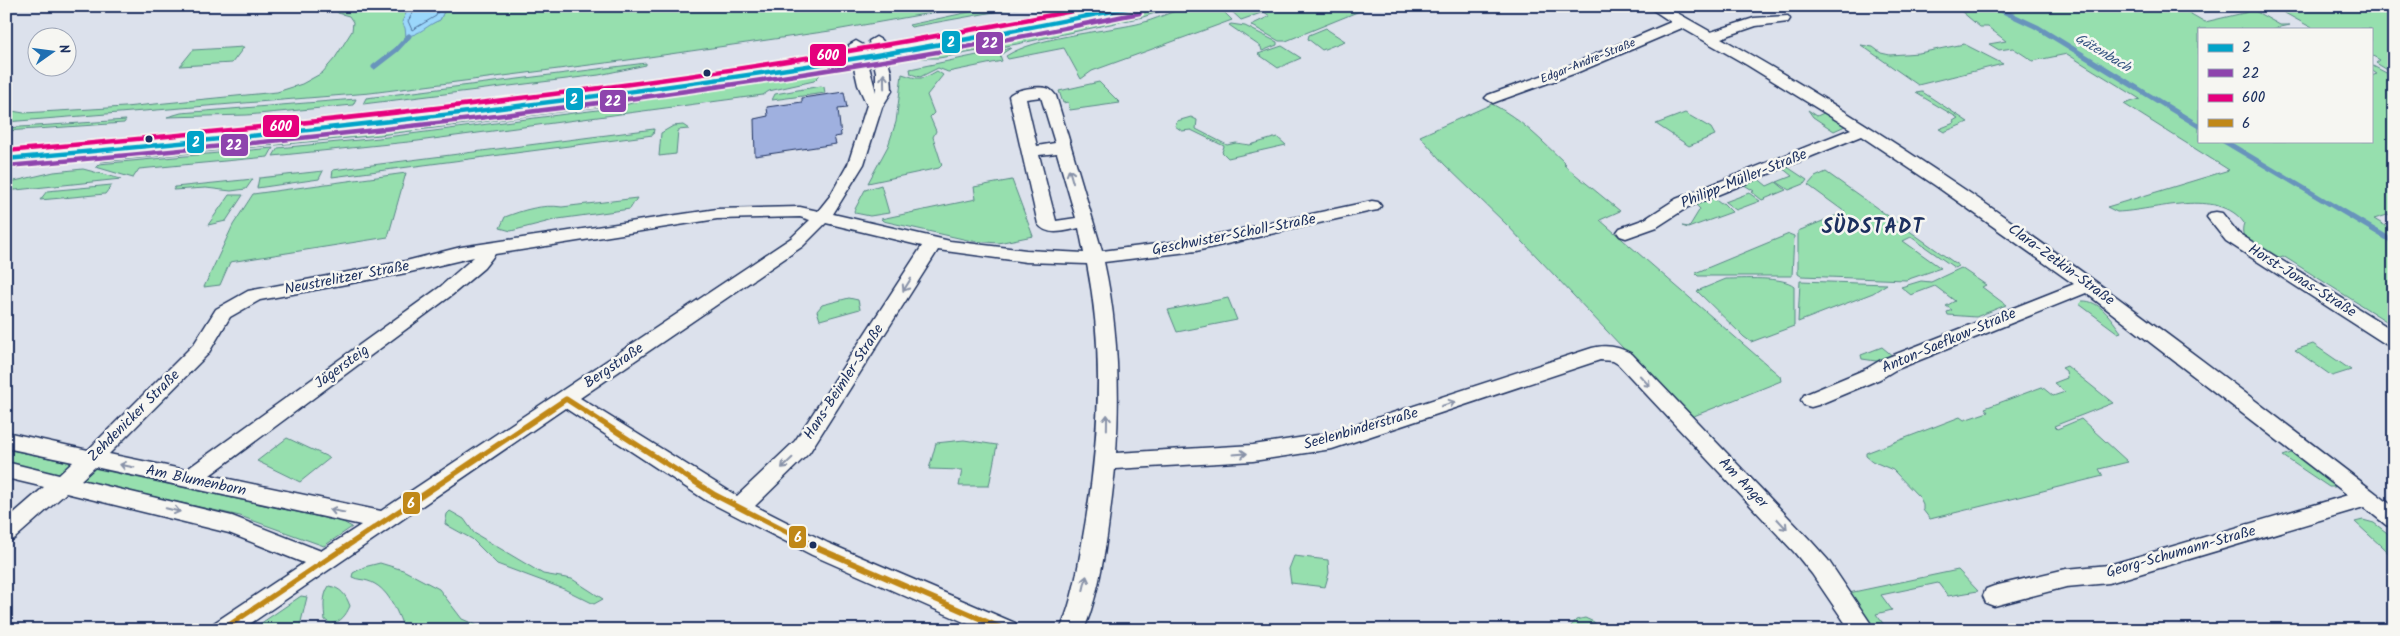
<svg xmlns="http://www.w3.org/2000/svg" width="2400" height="636" viewBox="0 0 2400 636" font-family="Kalam,sans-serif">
  <rect width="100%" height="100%" fill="#dce1ec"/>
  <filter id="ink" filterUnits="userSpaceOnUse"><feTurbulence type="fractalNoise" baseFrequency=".02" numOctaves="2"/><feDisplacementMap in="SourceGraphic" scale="10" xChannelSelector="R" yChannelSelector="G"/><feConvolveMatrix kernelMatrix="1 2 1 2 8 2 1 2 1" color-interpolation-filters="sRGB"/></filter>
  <g filter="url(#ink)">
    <path fill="#96dfae" stroke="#588786" d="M334,6H416L407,11L406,36C420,33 426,25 440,20L445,9L443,6H970L830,31L621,61L370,93L6,122V110L24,113L125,107L277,92L302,84L322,73L335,58L352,31L353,22L349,16L338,13Z
      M997,6H1027L911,27L909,25Z
      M1166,6H1176L1143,17L1017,44L939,58H917L916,55Z
      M1226,6H1372L1286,41H1279L1251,25L1270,16L1264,12L1241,20Z
      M1955,6L2179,7L2205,22L2248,12L2239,6H2246L2280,25H2290L2272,29H2199V141H2371V76L2377,74L2371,70V65L2394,77V213L2374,219L2394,231V326L2283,256L2274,259C2259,249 2237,243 2244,223C2219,187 2153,211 2117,212L2107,207L2229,170L2124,104L2140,99L2067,54L2033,61L2013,48L1999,50L1989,44L2006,41L1988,27H1980Z
      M2272,6H2394V74L2376,63L2380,60L2371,55V29H2314Z
      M1192,7L1204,9L1219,7L1232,20L1092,71L1081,79L1064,48L1008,59L1006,56C1036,37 1100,32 1137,24C1156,20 1172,10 1192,7Z
      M1231,24L1245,26L1277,42V45L1262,51L1261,47L1229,25Z
      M1326,28L1328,30L1345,41L1322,50L1308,39L1309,35Z
      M1964,44L2003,64L1918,85L1861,45L1873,47L1881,53L1890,55L1919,53Z
      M1282,46L1301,58L1278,68L1258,54Z
      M244,47L232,63L180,66L193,50Z
      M1011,48L1000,55L1002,61L948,72L938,68L920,77L911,74L910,69Z
      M824,54L825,58L414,115L6,153L416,111L534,96Z
      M646,63V65L599,75L363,104L366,98Z
      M937,71L943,75L927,95L934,113L930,117L936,131L933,137L942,165L939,168L868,183L888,146L896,122L902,74C919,79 920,81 937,71Z
      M818,74L820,75L814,81L769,91L763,95L418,141L273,156L278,148L379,138L613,108L640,101Z
      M1099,82L1120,103L1070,110L1068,102L1063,103L1059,91Z
      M821,86L824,87L825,93L772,100L775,94Z
      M1922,92L1924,93L1968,122L1944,132L1939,129L1954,123L1953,121L1958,118L1916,93Z
      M356,99L353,105L247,115L167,117L181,113Z
      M633,100L607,106L380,135L100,162L101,160L382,132Z
      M1492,104C1520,118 1543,142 1566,164L1564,165L1620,211L1600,220L1780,376L1781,381L1689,418L1507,225L1444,164L1420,136Z
      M1808,110L1817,116L1826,112L1845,126L1834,131L1813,117Z
      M1685,113L1711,128L1715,135L1689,146L1656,124Z
      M1191,117L1197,120L1196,129L1227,145L1236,143L1250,145L1277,137L1286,145L1228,158L1222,152L1224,146L1191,130L1182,131L1175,126L1177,121Z
      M126,120L124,123L6,131V128Z
      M683,125L689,129L678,130L676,154L659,156L661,133L673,126Z
      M654,129L653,135L332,177L333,170Z
      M273,148L268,157L139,169L133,178L96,167L99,164Z
      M1786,166L1807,180L1804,184L1789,190L1777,182L1792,176L1781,167Z
      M83,169L121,179L6,191V183L54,172Z
      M323,171L319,179L257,188L259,178Z
      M1826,172L1959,266L1955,268L1911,237L1903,241L1941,268L1906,280L1801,276L1798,274V231L1845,212L1808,185L1815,177Z
      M406,173L388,237L230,262L220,285L204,287L233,225L253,194Z
      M1756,177L1767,186L1776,182L1786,190L1762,200L1752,192L1754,191L1741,183Z
      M253,179L246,189L231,191L206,188L173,190L175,187Z
      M1012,180L1033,236L998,243L972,241L883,221L881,219L976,199L974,187Z
      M112,185L105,194L40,200L47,191Z
      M881,185L889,213L870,216L855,213L854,211L865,190Z
      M1749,193L1760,201L1736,210L1725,202Z
      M229,195H243L226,221L208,225Z
      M1709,195L1721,204L1723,203L1732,212L1688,228L1682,226L1689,227L1700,209L1695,204L1699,199Z
      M637,198L630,209L558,219L511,231L500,228L505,217C523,210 543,204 562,207Z
      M1789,234L1794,236L1792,276H1698L1695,273Z
      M1961,268L1986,285L1982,287L2006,305L1976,317L1948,315L1947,312L1952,310L1946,306L1955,301L1935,286L1911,295L1901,287L1921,281L1931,282Z
      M1726,279C1742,279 1783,276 1794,286V326L1751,342L1744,337L1697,291Z
      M1800,281L1887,284L1873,293L1798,322Z
      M849,298L858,300L860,309L820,320L817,311L822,305Z
      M1228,298L1237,320L1177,332L1168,310Z
      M2082,301C2100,300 2111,319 2121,332L2118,333L2079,304Z
      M2313,344L2351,370L2332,376L2295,350Z
      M1882,347L1894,357L1883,362L1862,359L1861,355Z
      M2067,366L2113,403L2054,426L2057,429L2081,419L2128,462L2099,469L2103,476L1930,519L1923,510V504L1920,498L1893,470L1872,461L1866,456V453L1960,417L1964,420L1988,412L1985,408L2042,387L2053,396L2065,392L2054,383L2067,378L2066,371L2062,368Z
      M287,438L330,458L300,482L257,461Z
      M964,440L997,445L989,486H959L962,470L929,469L936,443Z
      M6,449L78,464L63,477L6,465Z
      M2294,452L2333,483L2335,487H2329L2283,456Z
      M93,468L343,522L352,527L324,546L240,516L79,480Z
      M450,511L464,519L474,533L543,574L572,579L603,599L594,604L564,589L497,564L472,539L445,524L447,514Z
      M2363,520L2374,523L2394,538V558L2355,522Z
      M1294,556L1328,560L1329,573L1325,587L1291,583L1289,569Z
      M380,563L403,570L439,589L462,619L488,630L404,629C397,611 388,587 368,581C362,579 358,580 352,577L353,573L364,567Z
      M1958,570L1978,591L1948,596L1938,583L1881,595L1892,610L1876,614L1888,630H1868L1844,594Z
      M329,586C341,588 346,595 350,606C346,615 341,622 331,624L325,620C324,609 322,596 329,586Z
      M301,596L307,597L299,630H251Z
      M1585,618L1594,622L1600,630H1571V626L1576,620Z"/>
    <path fill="#9bd7fb" stroke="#6894bc" d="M416,6H443L445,9L440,20C428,24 419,36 406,36L405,28L402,22L407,11Z"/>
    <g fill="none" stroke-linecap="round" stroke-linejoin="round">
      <path stroke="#4e729d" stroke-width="1" d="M417,6L408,21L412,30L436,16L439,6"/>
      <path stroke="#6894bc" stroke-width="5" d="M1992,6L2037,27L2199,126
        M374,67L396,50L409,36
        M2224,141L2394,242"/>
    </g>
    <path fill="#9fb0df" stroke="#1b2f5e" d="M844,92L847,108L838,109L841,136L834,137L836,144L755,156L754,119L768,116L767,107L802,102V98Z"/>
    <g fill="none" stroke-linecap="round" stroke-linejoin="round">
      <defs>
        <path id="minor" d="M1647,6H1665L1711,32L1754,18L1788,16L1790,19L1788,22L1756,26L1721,38C1960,172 2177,340 2394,507V528L2386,525L2364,507L2109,583L2066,587L1994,606L1986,603L1983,596L1986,589L1994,586L2066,569L2109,565L2348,495L2086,293L1895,370L1880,379L1818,405L1811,407L1804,405L1801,400L1804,395L1866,369L1881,360L2074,284L1936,186L1861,136L1688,207L1657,227L1626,238L1620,236L1617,232L1620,228L1645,219L1676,199L1851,129L1747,65L1682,28L1576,73L1498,101L1493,103L1485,98L1488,95L1566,67L1671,22Z
          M876,37L883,41L891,72L892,91L882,107L864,164L833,214L950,241L1026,250L1084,253L1079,228C1066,231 1047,237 1038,224L1009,96C1014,89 1038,86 1046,88C1051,89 1053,92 1056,96L1102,251L1196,239L1372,201L1378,202L1381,206L1378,210L1372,211L1196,251L1104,262C1118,325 1120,390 1116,453L1253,445L1331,433L1592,348C1606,344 1620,347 1632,354L1811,541L1828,560L1875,630H1850L1812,574L1795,553L1618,364L1613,361L1600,360L1332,449L1253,461L1115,469C1109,522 1104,580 1084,630H1060C1073,600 1078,569 1083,537C1099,448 1105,354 1087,264L1026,262L938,250L809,453L755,506L828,543L1015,623L1019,630H982L812,555L707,501L565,408L241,630H210L214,623L304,563L229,533L66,493L14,539L6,542V520L44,487L6,478V462L59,475L73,462L6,448V432L88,450L194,344L216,309L248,291L406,261L461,247L717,209L800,207L818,211L830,196L848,164L867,105L858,85L849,45L856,41L863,45L876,92V72L869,41ZM1041,97L1055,143L1037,146L1026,99ZM1057,153L1076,218L1056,221L1039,155ZM800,217L810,220L791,238L381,511L210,475L452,295L484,268L495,254L717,219ZM826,223L922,246L795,441L737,496L580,398L803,246ZM474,257L440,287L186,470L109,454L208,354L230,317L260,300L406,273ZM95,467L361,525L321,551L232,516L81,480Z
          M2216,212L2222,213L2238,233L2394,331V347L2387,345L2226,241L2207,217L2210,213Z"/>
        <path id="secondary" d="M1108,6H1149L1146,10L1139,12C1062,27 985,43 908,56C609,106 308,140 6,166V152C376,121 744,78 1108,6Z"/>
      </defs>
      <use href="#minor" stroke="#1b2f5e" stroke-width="3"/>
      <use href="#secondary" stroke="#1b2f5e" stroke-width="4"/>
      <use href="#minor" fill="#f6f6f2" fill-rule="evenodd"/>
      <use href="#secondary" fill="#f6f6f2" fill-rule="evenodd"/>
      <defs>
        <path id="bus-1" d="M6,159C307,133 608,100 907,50C984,37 1061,21 1138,6"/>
        <path id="bus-2" d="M7,166C318,139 629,105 937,52C1005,41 1072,26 1140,13"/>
        <path id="bus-3" d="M6,151C234,131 462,108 689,76C826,56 963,32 1099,6"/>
        <path id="bus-4" d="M222,630L566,399L715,495L820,549L1006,630"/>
      </defs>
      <use href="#bus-1" stroke="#f6f6f2" stroke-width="8"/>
      <use href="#bus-2" stroke="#f6f6f2" stroke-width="8"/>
      <use href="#bus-3" stroke="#f6f6f2" stroke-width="8"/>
      <use href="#bus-4" stroke="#f6f6f2" stroke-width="9"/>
      <use href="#bus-1" stroke="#01a3c8" stroke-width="4.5"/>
      <use href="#bus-2" stroke="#8e44ad" stroke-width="4.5"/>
      <use href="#bus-3" stroke="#e5007d" stroke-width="4.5"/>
      <use href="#bus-4" stroke="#c08818" stroke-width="5.5"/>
    </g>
    <defs><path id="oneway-shaft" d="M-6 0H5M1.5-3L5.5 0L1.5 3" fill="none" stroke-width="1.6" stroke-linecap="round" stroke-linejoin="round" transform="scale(1.25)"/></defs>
    <g stroke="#8892a8">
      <use href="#oneway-shaft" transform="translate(884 81) rotate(-91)"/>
      <use href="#oneway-shaft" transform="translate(1071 176) rotate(-106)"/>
      <use href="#oneway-shaft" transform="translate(907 285) rotate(122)"/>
      <use href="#oneway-shaft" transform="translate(1645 381) rotate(47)"/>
      <use href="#oneway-shaft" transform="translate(1448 404) rotate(-18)"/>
      <use href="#oneway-shaft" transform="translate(1107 422) rotate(-89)"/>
      <use href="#oneway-shaft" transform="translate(1240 454) rotate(-4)"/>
      <use href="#oneway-shaft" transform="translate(787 463) rotate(136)"/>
      <use href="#oneway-shaft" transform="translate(127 466) rotate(-168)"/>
      <use href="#oneway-shaft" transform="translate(173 510) rotate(14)"/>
      <use href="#oneway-shaft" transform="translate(337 511) rotate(-168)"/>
      <use href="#oneway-shaft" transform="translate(1782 524) rotate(47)"/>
      <use href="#oneway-shaft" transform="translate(1085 583) rotate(-77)"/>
    </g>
  </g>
  <g fill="#1b2f5e" stroke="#f6f6f2" stroke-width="2">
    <circle cx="707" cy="73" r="4.5"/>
    <circle cx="149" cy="139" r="4.5"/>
    <circle cx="813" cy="545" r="4.5"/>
  </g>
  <g text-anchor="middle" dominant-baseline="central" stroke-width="5" stroke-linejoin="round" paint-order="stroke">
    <g font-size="12" fill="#1b2f5e" stroke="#f6f6f2">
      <text transform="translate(1588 61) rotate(-22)">Edgar-Andre-Straße</text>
    </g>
    <g font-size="14" font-style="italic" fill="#3b5985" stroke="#f6f6f2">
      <text transform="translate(2103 53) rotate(31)">Gätenbach</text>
    </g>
    <g font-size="15" fill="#1b2f5e" stroke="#f6f6f2">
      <text transform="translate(1744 179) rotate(-22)">Philipp-Müller-Straße</text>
      <text transform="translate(1234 235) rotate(-11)">Geschwister-Scholl-Straße</text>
      <text transform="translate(2061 265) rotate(36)">Clara-Zetkin-Straße</text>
      <text transform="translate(347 278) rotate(-11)">Neustrelitzer Straße</text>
      <text transform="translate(2302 281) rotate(32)">Horst-Jonas-Straße</text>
      <text transform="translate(1949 341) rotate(-23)">Anton-Saefkow-Straße</text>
      <text transform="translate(614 366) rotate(-34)">Bergstraße</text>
      <text transform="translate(342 367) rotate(-36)">Jägersteig</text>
      <text transform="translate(844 382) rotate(-57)">Hans-Beimler-Straße</text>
      <text transform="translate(134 416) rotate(-45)">Zehdenicker Straße</text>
      <text transform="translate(1361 429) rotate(-16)">Seelenbinderstraße</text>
      <text transform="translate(196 481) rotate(12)">Am Blumenborn</text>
      <text transform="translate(1743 483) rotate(46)">Am Anger</text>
      <text transform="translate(2181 552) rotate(-16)">Georg-Schumann-Straße</text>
    </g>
    <g font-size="20" font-weight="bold" letter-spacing="1" fill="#1b2f5e" stroke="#f6f6f2">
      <text x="1873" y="228">SÜDSTADT</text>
    </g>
  </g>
  <g stroke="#f6f6f2" stroke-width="2">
    <rect x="941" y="30" width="20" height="24" rx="5" fill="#01a3c8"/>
    <rect x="975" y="31" width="29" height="24" rx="5" fill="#8e44ad"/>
    <rect x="809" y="43" width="38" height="24" rx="5" fill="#e5007d"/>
    <rect x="565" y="87" width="19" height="24" rx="5" fill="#01a3c8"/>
    <rect x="599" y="89" width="28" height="24" rx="5" fill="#8e44ad"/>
    <rect x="262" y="114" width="38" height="24" rx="5" fill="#e5007d"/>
    <rect x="186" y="130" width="19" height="24" rx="5" fill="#01a3c8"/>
    <rect x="220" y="133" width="29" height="24" rx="5" fill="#8e44ad"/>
    <rect x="402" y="491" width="19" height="24" rx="5" fill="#c08818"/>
    <rect x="788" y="525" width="19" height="24" rx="5" fill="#c08818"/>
  </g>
  <g font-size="14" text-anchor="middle" font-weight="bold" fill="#fff">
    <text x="951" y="47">2</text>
    <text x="990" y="48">22</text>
    <text x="828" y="60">600</text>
    <text x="574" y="104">2</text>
    <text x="613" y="106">22</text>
    <text x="281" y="131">600</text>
    <text x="196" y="147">2</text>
    <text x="234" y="150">22</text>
    <text x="411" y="508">6</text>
    <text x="798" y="542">6</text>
  </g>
  <rect width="2400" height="636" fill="none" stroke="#f6f6f2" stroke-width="25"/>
  <rect x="12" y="12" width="2375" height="611" fill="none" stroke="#1b2f5e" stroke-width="2" filter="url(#ink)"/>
  <rect x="2198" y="28" width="175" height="115" fill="#f6f6f2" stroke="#9ea6b7"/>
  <rect x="2208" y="44" width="25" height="8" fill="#01a3c8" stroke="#9ea6b7"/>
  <text x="2242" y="52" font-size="15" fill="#1b2f5e">2</text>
  <rect x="2208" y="69" width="25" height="8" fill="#8e44ad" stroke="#9ea6b7"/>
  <text x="2242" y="78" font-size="15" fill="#1b2f5e">22</text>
  <rect x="2208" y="94" width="25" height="8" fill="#e5007d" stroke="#9ea6b7"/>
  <text x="2242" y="102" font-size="15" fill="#1b2f5e">600</text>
  <rect x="2208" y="119" width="25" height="8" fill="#c08818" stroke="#9ea6b7"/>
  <text x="2242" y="128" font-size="15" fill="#1b2f5e">6</text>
  <g transform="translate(52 52) rotate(76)"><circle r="24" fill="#f6f6f2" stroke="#9ea6b7"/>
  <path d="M0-4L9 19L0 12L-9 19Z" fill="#1f6fb2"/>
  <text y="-8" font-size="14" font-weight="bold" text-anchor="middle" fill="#1b2f5e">N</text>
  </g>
</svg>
